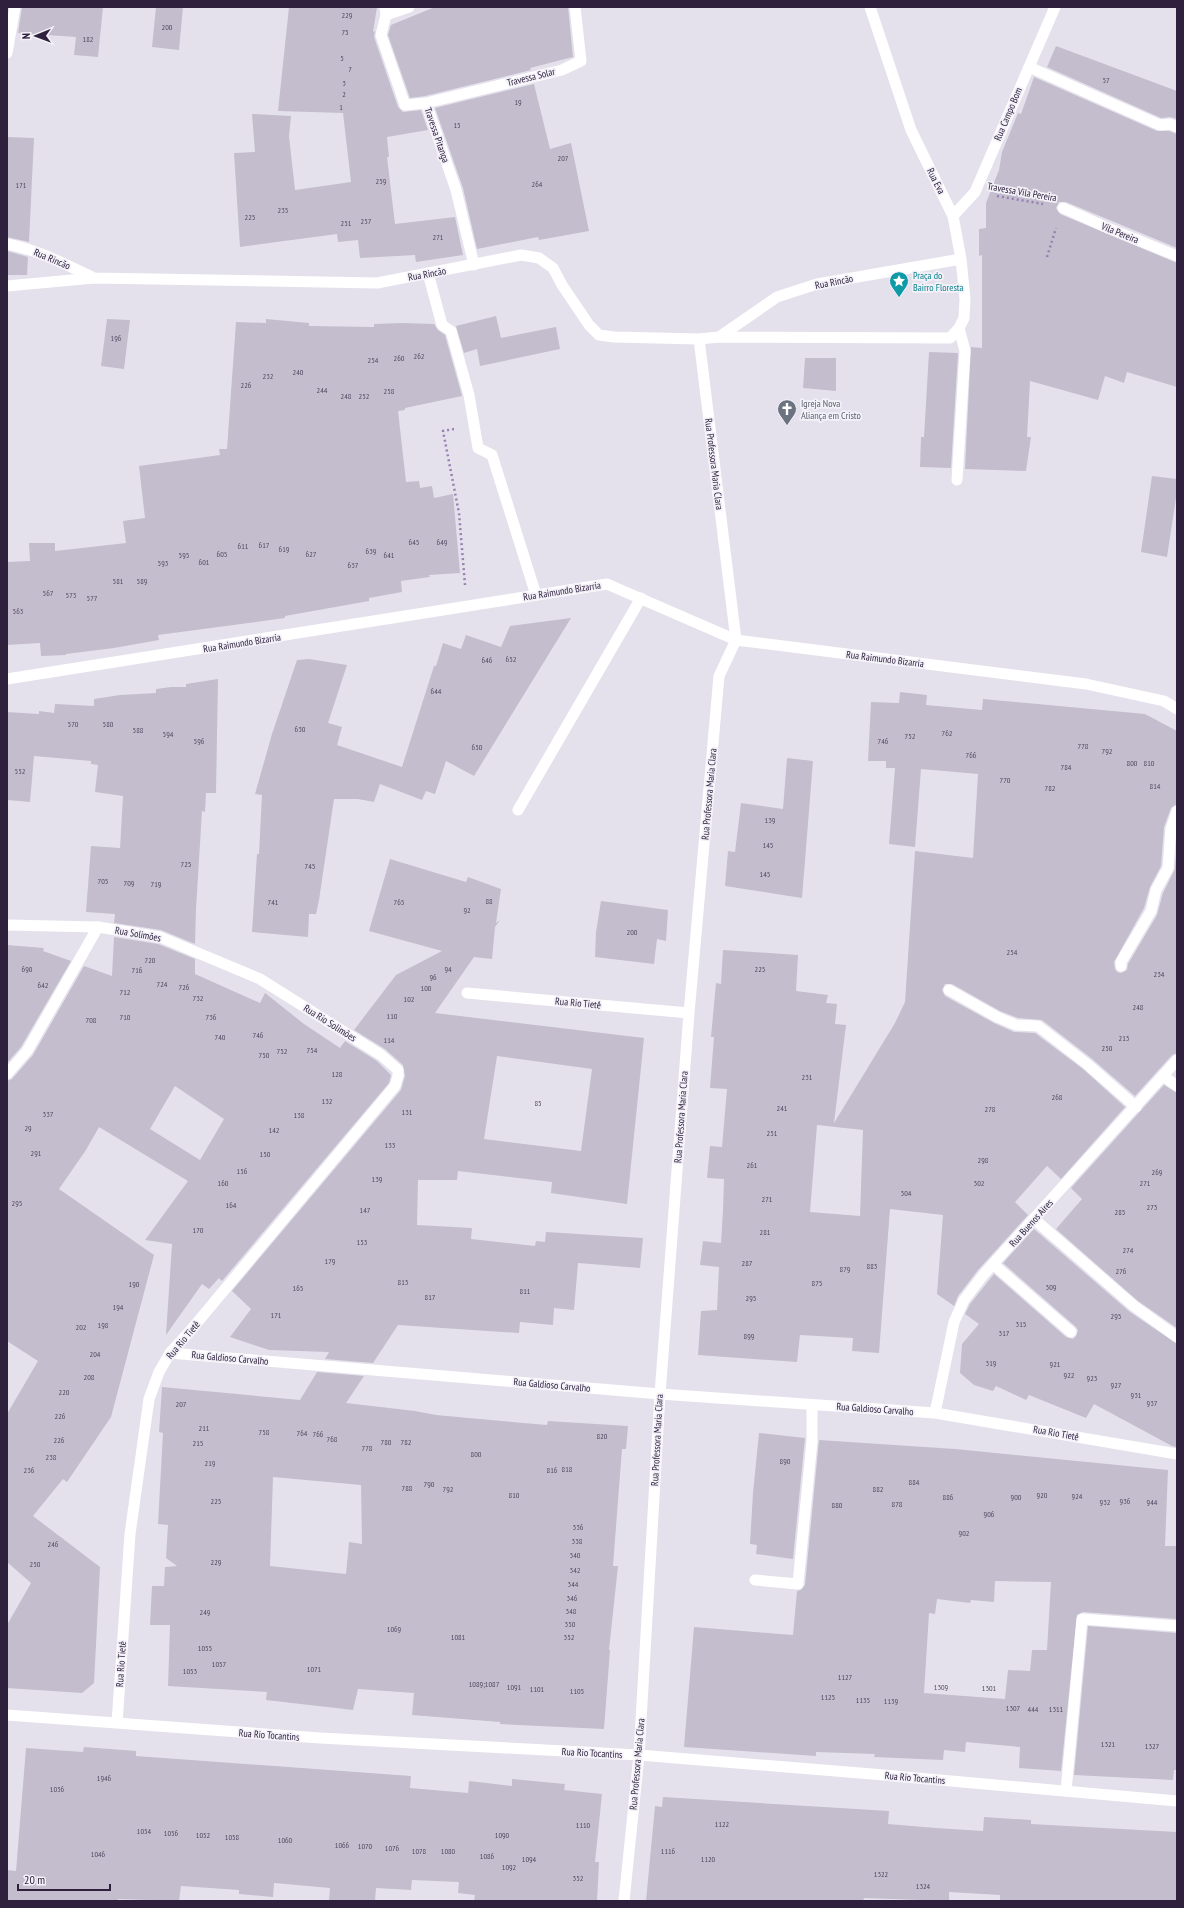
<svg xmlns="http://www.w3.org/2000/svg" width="1184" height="1908" viewBox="0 0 1184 1908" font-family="'PT Sans Narrow',sans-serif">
  <rect width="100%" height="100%" fill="#e5e1ec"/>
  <path fill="#c3bdcd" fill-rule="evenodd" d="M22,7H103L98,57L74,55L76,37L18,33Z
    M156,7H183L179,50L152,47Z
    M289,7H377L373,32L375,31L374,37L398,107L403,112L421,110L428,130L387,137L389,157H387L395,224L455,217L463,255L416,262L415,255L360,258L358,240L338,242L337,234L240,247L234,153L255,152L252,114L291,116L289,136L295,190L351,182L343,113L278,111Z
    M435,7H568L573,57L530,68L531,70L425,96L410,98L388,35L391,25Z
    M1056,46L1177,91V119L1170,117L1161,118L1047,67Z
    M1034,77L1157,131H1169L1177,134V248L1066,202H1059L1056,208L1060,214L1177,263V387L1127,372L1124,383L1105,376L1098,400L1030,381L1027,437H1031L1026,471L965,469L971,347L982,348V255L979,256V229L986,228V203L999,170L1002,152L1018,113L1021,114Z
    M534,84L550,149L571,143L589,231L539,240L538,237L477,249L463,188L435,108Z
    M7,137L34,138L29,242L7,237Z
    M7,251L28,257L27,275H7Z
    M496,316L501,338L556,327L560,349L480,366L477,349L464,353L456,326Z
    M107,319L130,320L124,369L101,366Z
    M266,319L309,323V326L374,327V324L402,323L434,324L438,330L445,335L462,396L405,408V410L398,411L406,482L419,481L420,488L432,486L434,498L453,494L460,573L429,575L430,577L401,581L402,592L369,598V601L285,616V618L158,635L159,640L114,648L66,654V655L41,656L40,643L7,645V562L30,561L29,543H55V551L126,543L123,521L145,518L139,466L220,455L219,449H227L236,322L266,323Z
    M929,352L958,353L951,468L920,467L921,437H924Z
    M805,358H836V391L803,388Z
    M1152,476L1177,479V491L1167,557L1141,552Z
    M571,618L474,776L446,761L435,794L426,791L422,800L380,784L374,802L358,799H334L319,900L316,914H309L308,937L252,932L257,854H259L262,795L255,794L272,734L297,660L309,659L347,665L328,723L342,727L337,745L402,767L434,666H436L443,643L461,649L466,635L501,647L510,626Z
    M218,679L216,793H206L205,812L202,811L196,909L195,944L161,930L114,923L115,914L86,912L91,846L120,848L123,796L95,792L98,765L91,764V761L34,756L30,802L7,800V712L39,714V711L54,713L55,704L94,706V699L120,695L156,693V689L171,687H186V684Z
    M900,692L927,695L926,705L982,710L983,699L1145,714L1177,731V804L1171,808L1164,827L1161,866L1150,887L1144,908L1114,962L1115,969L1117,972L1121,973L1127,970L1128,964L1157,915L1163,893L1175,869L1177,842V1053L1172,1055L1135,1096L1091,1058L1042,1020L1018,1018L1000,1011L952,984H945L942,990L945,996L994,1023L1014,1032L1035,1033L1083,1069L1125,1107L1061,1179L1047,1166L1015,1202L1028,1215L978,1270L958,1296L954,1306L937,1294L943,1215L890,1209L879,1353L852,1351L853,1338L800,1335L797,1362L698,1355L701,1311L717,1310L719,1267L700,1265L703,1241L721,1243L723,1210L724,1179L707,1178L710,1146L722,1147L727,1089L710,1088L714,1037H711L716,983L721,984L723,950L798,955L796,991L828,995L826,1003L837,1004L835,1024L846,1025L834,1123L895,1023L905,1002L915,851L973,858L978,774L921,769L915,847L889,844L895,768H886V761H868L871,702L899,703ZM817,1125L863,1130L860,1216L810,1212Z
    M787,758L813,761L802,898L725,886L728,851L735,852L741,803L783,809Z
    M390,859L466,882L468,877L501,889L496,923L500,920L495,927L492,959L474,957L435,1013L644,1038L627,1204L551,1193L552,1182L458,1171L457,1180H418L417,1225L472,1228L471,1239L535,1246L536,1241L545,1242L546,1232L643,1238L640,1268L578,1263L574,1310L554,1308L553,1325L520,1322L519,1333L398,1325L373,1363L325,1359L329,1352L269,1350L230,1337L251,1309L232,1291L401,1090L405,1076L403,1065L385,1049L354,1030L396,975L442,951L369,931ZM497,1056L592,1069L581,1151L484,1139Z
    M601,901L668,910L666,941L657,939L654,964L595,957L596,932Z
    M114,937L158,944L195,959V974L260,1003L265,993L304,1024L340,1048L345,1041L377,1061L391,1075L389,1083L222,1281L219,1278L209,1289L202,1284L166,1335L172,1244L145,1240L188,1181L99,1127L86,1150L59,1189L154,1255L111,1417L67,1482L63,1479L33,1516L100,1567L94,1683L82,1693L7,1688V1625L31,1583L7,1562V1414L38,1361L7,1341V1081L12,1079L33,1055L84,966L112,976ZM175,1086L224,1119L200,1160L150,1129Z
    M7,945L44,948L43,951L71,961L21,1047L7,1063Z
    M1164,1085L1177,1093V1328L1138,1301L1056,1229L1082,1199L1071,1188Z
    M1034,1229L1130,1312L1177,1344V1447L1172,1446L1094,1404L1086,1418L1029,1395L1026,1400L996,1386L993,1391L974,1385L960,1373L962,1344L979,1324L965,1314L970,1304L994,1274L1066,1337L1073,1339L1076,1336L1078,1330L1076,1327L1003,1263Z
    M317,1372L364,1376L346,1403L415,1411L436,1415L512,1422L547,1425L548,1421L628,1426L626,1449H622L613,1566H618L609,1650H610L604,1729L500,1724V1722L412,1715L414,1693L358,1689L353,1710L266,1700L267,1692L168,1686L170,1625H150L152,1586H164L165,1567L177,1566L166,1558L168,1525L158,1524L163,1433L159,1432L162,1387L300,1400ZM273,1477L361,1485L362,1544L349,1542L346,1574L270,1566Z
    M759,1433L805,1438L793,1559L756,1554L757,1545L750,1544L753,1493Z
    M819,1440L955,1449L1168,1470L1165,1546H1177V1619L1083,1612L1077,1615L1061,1771L1019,1768L1020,1747L966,1742L965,1752L944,1750L943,1760L874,1757L875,1754L816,1752V1756L684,1747L694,1627L793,1635L797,1591L801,1590L805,1585ZM995,1581L1051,1582L1047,1650H1032L1030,1671L1008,1670L1005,1699L924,1693L929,1613L935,1614L937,1599L970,1603L971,1600L994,1602Z
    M1088,1626L1177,1633V1770H1174L1173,1780L1074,1775Z
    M84,1747L136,1751V1756L411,1776L410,1788L468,1793L469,1781L512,1786V1779L565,1784L564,1790L602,1794L595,1862H599L597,1901H474L475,1895L458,1893L459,1882L412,1880L411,1890L376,1888L375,1901H329L330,1888L274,1883L273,1897L239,1894V1890L181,1886L179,1901L118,1899L117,1901H7V1870L16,1871L26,1748L83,1752Z
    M663,1797L889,1811L888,1824L936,1828L983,1831L984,1817L1031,1820V1824L1177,1832V1901H1000V1895L949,1892V1901L864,1898L863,1901H646L655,1806L662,1807Z"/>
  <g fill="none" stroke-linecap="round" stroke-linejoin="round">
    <path stroke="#9680b1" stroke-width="2.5" stroke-dasharray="2 3" stroke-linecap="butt" d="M997,196L1043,204
      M1047,257L1056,228
      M454,429L443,431L459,513L465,585"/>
    <path stroke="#fff" stroke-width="11" d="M385,7L386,15L381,35L405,105L426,103L562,70L581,61L575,7
      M386,15L409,7
      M7,53L15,7
      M1029,67L1160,125L1170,124L1177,127
      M426,103L456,190L474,265
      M428,273L442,325L451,331L469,395L478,448L492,455L536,595
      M957,480L965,351L959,328
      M518,810L641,598
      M1121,966V962L1151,911L1156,890L1168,868L1171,829L1177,811
      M949,990L997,1017L1016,1025L1038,1026L1087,1064L1136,1107
      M7,1074L27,1051L98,927
      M1163,1076L1177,1086
      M1034,1219L1134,1306L1177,1337
      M993,1264L1071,1332
      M755,1580L798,1584L812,1441V1405
      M1066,1791L1082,1619L1177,1626"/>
    <path stroke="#fff" stroke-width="11" d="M1063,208L1108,228L1177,256
      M953,216L975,192L1055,7
      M7,244C38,250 65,264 94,278
      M7,286L94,278L377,283L521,255L539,258L553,268L562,285L589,325L599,335L614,337L699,339L719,337L950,338L959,328L964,318L965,299L961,259L953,216L911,130L870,7
      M719,337L777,297L817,284L961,259
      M7,679L607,584L736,640L1086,684L1164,701L1177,709
      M7,925L98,927L160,937L260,979L381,1055L398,1070V1076L395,1086L190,1331L170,1353L159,1372L149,1399L130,1534L117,1723
      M467,993L689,1013
      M170,1353L660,1394L935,1413L1177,1454
      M935,1413L954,1322L964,1300L984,1274L1177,1060
      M7,1715L320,1738L639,1755L872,1774L1177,1801
      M624,1901L639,1755L660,1394L689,1013L719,676L736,640L699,339"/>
  </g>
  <defs>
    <symbol id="sight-pin" viewBox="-11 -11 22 30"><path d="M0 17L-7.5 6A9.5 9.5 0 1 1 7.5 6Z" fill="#0f9aa8" stroke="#f4f2f9"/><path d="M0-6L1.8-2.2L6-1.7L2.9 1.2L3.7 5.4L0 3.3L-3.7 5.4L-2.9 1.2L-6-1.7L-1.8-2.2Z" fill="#fff"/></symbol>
    <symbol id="church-pin" viewBox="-11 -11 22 30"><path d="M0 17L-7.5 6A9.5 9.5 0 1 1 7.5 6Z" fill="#6b7280" stroke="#f4f2f9"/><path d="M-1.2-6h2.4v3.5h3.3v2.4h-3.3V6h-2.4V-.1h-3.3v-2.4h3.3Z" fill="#fff"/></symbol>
  </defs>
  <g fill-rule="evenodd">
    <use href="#sight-pin" x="888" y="270" width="22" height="30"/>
    <use href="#church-pin" x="776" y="398" width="22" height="30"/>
  </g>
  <g text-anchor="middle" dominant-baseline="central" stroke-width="3.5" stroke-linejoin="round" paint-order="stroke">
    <g font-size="8" fill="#544862">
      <text x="347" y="15">229</text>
      <text x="167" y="27">200</text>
      <text x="345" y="32">75</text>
      <text x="88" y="39">182</text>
      <text x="342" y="58">5</text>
      <text x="350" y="69">7</text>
      <text x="1106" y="80">57</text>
      <text x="344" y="83">3</text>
      <text x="344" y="94">2</text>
      <text x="518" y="102">19</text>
      <text x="341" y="107">1</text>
      <text x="457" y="125">15</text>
      <text x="563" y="158">207</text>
      <text x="381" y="181">259</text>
      <text x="537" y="184">264</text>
      <text x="21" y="185">171</text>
      <text x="283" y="210">235</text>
      <text x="250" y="217">225</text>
      <text x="366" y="221">257</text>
      <text x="346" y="223">251</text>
      <text x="438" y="237">271</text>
      <text x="116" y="338">196</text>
      <text x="419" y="356">262</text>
      <text x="399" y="358">260</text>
      <text x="373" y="360">254</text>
      <text x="298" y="372">240</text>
      <text x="268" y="376">232</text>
      <text x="246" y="385">226</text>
      <text x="322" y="390">244</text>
      <text x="389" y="391">258</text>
      <text x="346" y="396">248</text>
      <text x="364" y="396">252</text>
      <text x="414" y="542">645</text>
      <text x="442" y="542">649</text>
      <text x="264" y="545">617</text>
      <text x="243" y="546">611</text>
      <text x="284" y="549">619</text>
      <text x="371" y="551">639</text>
      <text x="222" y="554">605</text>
      <text x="311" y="554">627</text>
      <text x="184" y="555">595</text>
      <text x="389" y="555">641</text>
      <text x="204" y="562">601</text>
      <text x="163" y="563">593</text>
      <text x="353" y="565">637</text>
      <text x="118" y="581">581</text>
      <text x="142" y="581">589</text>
      <text x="48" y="593">567</text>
      <text x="71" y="595">573</text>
      <text x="92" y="598">577</text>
      <text x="18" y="611">563</text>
      <text x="511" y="659">652</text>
      <text x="487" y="660">646</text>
      <text x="436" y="691">644</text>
      <text x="73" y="724">570</text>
      <text x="108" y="724">580</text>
      <text x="300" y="729">630</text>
      <text x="138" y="730">588</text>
      <text x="947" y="733">762</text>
      <text x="168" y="734">594</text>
      <text x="910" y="736">752</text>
      <text x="199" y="741">596</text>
      <text x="883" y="741">746</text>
      <text x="1083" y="746">778</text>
      <text x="477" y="747">650</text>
      <text x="1107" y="751">792</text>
      <text x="971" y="755">766</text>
      <text x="1132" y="763">800</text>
      <text x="1149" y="763">810</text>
      <text x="1066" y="767">784</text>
      <text x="20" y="771">552</text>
      <text x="1005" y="780">770</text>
      <text x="1155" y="786">814</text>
      <text x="1050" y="788">782</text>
      <text x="770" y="820">139</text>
      <text x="768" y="845">145</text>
      <text x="186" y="864">725</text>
      <text x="310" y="866">745</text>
      <text x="765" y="874">145</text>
      <text x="103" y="881">705</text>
      <text x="129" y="883">709</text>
      <text x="156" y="884">719</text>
      <text x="489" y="901">88</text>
      <text x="273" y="902">741</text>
      <text x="399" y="902">765</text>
      <text x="467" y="910">92</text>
      <text x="632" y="932">200</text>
      <text x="1012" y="952">254</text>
      <text x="150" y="960">720</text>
      <text x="27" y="969">690</text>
      <text x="448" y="969">94</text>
      <text x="760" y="969">225</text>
      <text x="137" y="970">716</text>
      <text x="1159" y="974">234</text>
      <text x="433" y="977">96</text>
      <text x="162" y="984">724</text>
      <text x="43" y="985">642</text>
      <text x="184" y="987">726</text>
      <text x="426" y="988">100</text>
      <text x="125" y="992">712</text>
      <text x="198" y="998">732</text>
      <text x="409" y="999">102</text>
      <text x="1138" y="1007">248</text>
      <text x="392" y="1016">110</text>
      <text x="125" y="1017">710</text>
      <text x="211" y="1017">736</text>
      <text x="91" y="1020">708</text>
      <text x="258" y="1035">746</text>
      <text x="220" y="1037">740</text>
      <text x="1124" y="1038">213</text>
      <text x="389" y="1040">114</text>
      <text x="1107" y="1048">250</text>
      <text x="312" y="1050">754</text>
      <text x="282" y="1051">752</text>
      <text x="264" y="1055">750</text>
      <text x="337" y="1074">128</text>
      <text x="807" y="1077">231</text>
      <text x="1057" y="1097">268</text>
      <text x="327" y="1101">132</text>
      <text x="538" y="1103">85</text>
      <text x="782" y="1108">241</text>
      <text x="990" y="1109">278</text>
      <text x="407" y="1112">131</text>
      <text x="48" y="1114">337</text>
      <text x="299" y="1115">138</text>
      <text x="28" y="1128">29</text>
      <text x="274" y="1130">142</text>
      <text x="772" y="1133">251</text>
      <text x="390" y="1145">133</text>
      <text x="36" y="1153">291</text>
      <text x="265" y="1154">150</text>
      <text x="983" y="1160">298</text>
      <text x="752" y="1165">261</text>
      <text x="242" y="1171">156</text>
      <text x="1157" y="1172">269</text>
      <text x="377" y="1179">139</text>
      <text x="223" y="1183">160</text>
      <text x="979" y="1183">302</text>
      <text x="1145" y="1183">271</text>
      <text x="906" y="1193">304</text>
      <text x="767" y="1199">271</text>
      <text x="17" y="1203">295</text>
      <text x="231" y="1205">164</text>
      <text x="1152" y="1207">273</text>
      <text x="365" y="1210">147</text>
      <text x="1120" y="1212">285</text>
      <text x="198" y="1230">170</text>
      <text x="765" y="1232">281</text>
      <text x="362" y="1242">153</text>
      <text x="1128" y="1250">274</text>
      <text x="330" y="1261">179</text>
      <text x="747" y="1263">287</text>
      <text x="872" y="1266">883</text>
      <text x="845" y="1269">879</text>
      <text x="1121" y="1271">276</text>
      <text x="403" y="1282">813</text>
      <text x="817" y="1283">875</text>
      <text x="134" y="1284">190</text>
      <text x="1051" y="1287">309</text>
      <text x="298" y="1288">165</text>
      <text x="525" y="1291">811</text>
      <text x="430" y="1297">817</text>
      <text x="751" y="1298">295</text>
      <text x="118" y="1307">194</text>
      <text x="276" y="1315">171</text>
      <text x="1116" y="1316">295</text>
      <text x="1021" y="1324">315</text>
      <text x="103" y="1325">198</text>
      <text x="81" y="1327">202</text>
      <text x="1004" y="1333">317</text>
      <text x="749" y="1336">899</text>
      <text x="95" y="1354">204</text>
      <text x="991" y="1363">319</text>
      <text x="1055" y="1364">921</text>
      <text x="1069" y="1375">922</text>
      <text x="89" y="1377">208</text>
      <text x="1092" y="1378">923</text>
      <text x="1116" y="1385">927</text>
      <text x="64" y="1392">220</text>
      <text x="1136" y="1395">931</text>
      <text x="1152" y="1403">937</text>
      <text x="181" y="1404">207</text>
      <text x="60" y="1416">226</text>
      <text x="204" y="1428">211</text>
      <text x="264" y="1432">758</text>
      <text x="302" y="1433">764</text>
      <text x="318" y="1434">766</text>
      <text x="602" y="1436">820</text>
      <text x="332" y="1439">768</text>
      <text x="59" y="1440">226</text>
      <text x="386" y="1442">780</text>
      <text x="406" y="1442">782</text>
      <text x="198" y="1443">215</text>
      <text x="367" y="1448">778</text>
      <text x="476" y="1454">800</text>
      <text x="51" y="1457">238</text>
      <text x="785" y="1461">890</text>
      <text x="210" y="1463">219</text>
      <text x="567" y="1469">818</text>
      <text x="29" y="1470">236</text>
      <text x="552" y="1470">816</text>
      <text x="914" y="1482">884</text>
      <text x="429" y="1484">790</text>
      <text x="407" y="1488">788</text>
      <text x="448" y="1489">792</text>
      <text x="878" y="1489">882</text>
      <text x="514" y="1495">810</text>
      <text x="1042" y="1495">920</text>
      <text x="1077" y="1496">924</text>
      <text x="948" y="1497">886</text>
      <text x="1016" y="1497">900</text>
      <text x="216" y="1501">225</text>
      <text x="1125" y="1501">936</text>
      <text x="1105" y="1502">932</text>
      <text x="1152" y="1502">944</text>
      <text x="897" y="1504">878</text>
      <text x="837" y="1505">880</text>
      <text x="989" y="1514">906</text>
      <text x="578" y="1527">336</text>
      <text x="964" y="1533">902</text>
      <text x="577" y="1541">338</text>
      <text x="53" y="1544">246</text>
      <text x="575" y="1555">340</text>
      <text x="216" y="1562">229</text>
      <text x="35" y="1564">250</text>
      <text x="575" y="1570">342</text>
      <text x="573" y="1584">344</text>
      <text x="572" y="1598">346</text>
      <text x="571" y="1611">348</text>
      <text x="205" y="1612">249</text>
      <text x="570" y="1624">350</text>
      <text x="394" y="1629">1069</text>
      <text x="458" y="1637">1081</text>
      <text x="569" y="1637">352</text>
      <text x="205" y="1648">1055</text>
      <text x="219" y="1664">1057</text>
      <text x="314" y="1669">1071</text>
      <text x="190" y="1671">1053</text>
      <text x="845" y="1677">1127</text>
      <text x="484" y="1684">1089;1087</text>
      <text x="514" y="1687">1091</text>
      <text x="941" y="1687">1309</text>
      <text x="989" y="1688">1301</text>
      <text x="537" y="1689">1101</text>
      <text x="577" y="1691">1105</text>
      <text x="828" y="1697">1125</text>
      <text x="863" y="1700">1135</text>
      <text x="891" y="1701">1139</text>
      <text x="1013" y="1708">1307</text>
      <text x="1033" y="1709">444</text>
      <text x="1056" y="1709">1311</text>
      <text x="1108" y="1744">1321</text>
      <text x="1152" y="1746">1327</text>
      <text x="104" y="1778">1946</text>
      <text x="57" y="1789">1036</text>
      <text x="722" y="1824">1122</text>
      <text x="583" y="1825">1110</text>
      <text x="144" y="1831">1054</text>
      <text x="171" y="1833">1056</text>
      <text x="203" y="1835">1052</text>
      <text x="502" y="1835">1090</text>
      <text x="232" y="1837">1058</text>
      <text x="285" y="1840">1060</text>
      <text x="342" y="1845">1066</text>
      <text x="365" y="1846">1070</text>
      <text x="392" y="1848">1076</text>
      <text x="419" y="1851">1078</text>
      <text x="448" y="1851">1080</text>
      <text x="668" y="1851">1116</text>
      <text x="98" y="1854">1046</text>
      <text x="487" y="1856">1086</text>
      <text x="529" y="1859">1094</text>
      <text x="708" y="1859">1120</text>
      <text x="509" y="1867">1092</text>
      <text x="881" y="1874">1322</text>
      <text x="578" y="1878">352</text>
      <text x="923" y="1886">1324</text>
    </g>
    <g font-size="10" fill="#2f213e" stroke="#f4f2f9">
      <text transform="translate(531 77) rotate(-14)">Travessa Solar</text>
      <text transform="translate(1008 114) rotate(-67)">Rua Campo Bom</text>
      <text transform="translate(437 135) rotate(71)">Travessa Pitanga</text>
      <text transform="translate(936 181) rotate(63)">Rua Eva</text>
      <text transform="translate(1022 192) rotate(10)">Travessa Vila Pereira</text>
      <text transform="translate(1120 233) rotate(22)">Vila Pereira</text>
      <text transform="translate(52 259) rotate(23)">Rua Rincão</text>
      <text transform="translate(427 274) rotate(-10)">Rua Rincão</text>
      <text transform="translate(834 282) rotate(-11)">Rua Rincão</text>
      <text transform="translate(714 464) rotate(83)">Rua Professora Maria Clara</text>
      <text transform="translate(562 591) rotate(-9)">Rua Raimundo Bizarria</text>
      <text transform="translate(242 643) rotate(-9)">Rua Raimundo Bizarria</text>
      <text transform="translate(885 659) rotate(7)">Rua Raimundo Bizarria</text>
      <text transform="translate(709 794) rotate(-85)">Rua Professora Maria Clara</text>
      <text transform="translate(138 934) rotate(10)">Rua Solimões</text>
      <text transform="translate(578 1003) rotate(5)">Rua Rio Tietê</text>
      <text transform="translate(330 1023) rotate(32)">Rua Rio Solimões</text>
      <text transform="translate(681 1117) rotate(-86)">Rua Professora Maria Clara</text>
      <text transform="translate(1031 1223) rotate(-48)">Rua Buenos Aires</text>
      <text transform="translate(183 1340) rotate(-50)">Rua Rio Tietê</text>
      <text transform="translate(230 1358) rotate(5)">Rua Galdioso Carvalho</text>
      <text transform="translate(552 1385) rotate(5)">Rua Galdioso Carvalho</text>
      <text transform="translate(875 1409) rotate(4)">Rua Galdioso Carvalho</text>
      <text transform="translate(1056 1433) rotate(10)">Rua Rio Tietê</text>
      <text transform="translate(657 1440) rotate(-87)">Rua Professora Maria Clara</text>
      <text transform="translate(121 1664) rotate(-86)">Rua Rio Tietê</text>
      <text transform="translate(269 1735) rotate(4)">Rua Rio Tocantins</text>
      <text transform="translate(592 1753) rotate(3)">Rua Rio Tocantins</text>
      <text transform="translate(637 1764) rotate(-85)">Rua Professora Maria Clara</text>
      <text transform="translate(915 1778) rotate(5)">Rua Rio Tocantins</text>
    </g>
    <g font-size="10" fill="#0d838f" stroke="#f4f2f9" text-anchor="start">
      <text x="913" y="275">Praça do<tspan x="913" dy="12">Bairro Floresta</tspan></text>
    </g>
    <g font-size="10" fill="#5b616d" stroke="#f4f2f9" text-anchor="start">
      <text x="801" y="403">Igreja Nova<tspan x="801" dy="12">Aliança em Cristo</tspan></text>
    </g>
  </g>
  <rect width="1184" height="1908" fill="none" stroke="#2f213e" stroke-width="16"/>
  <g transform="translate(36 36) rotate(269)" stroke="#f4f2f9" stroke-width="3" paint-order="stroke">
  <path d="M0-3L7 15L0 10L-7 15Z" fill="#2f213e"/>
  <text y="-6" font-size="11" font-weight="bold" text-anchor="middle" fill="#2f213e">N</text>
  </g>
  <path d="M18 1884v6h92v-6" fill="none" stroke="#2f213e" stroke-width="2"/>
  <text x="24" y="1884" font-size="12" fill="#2f213e" stroke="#f4f2f9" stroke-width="3" paint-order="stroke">20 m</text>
</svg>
